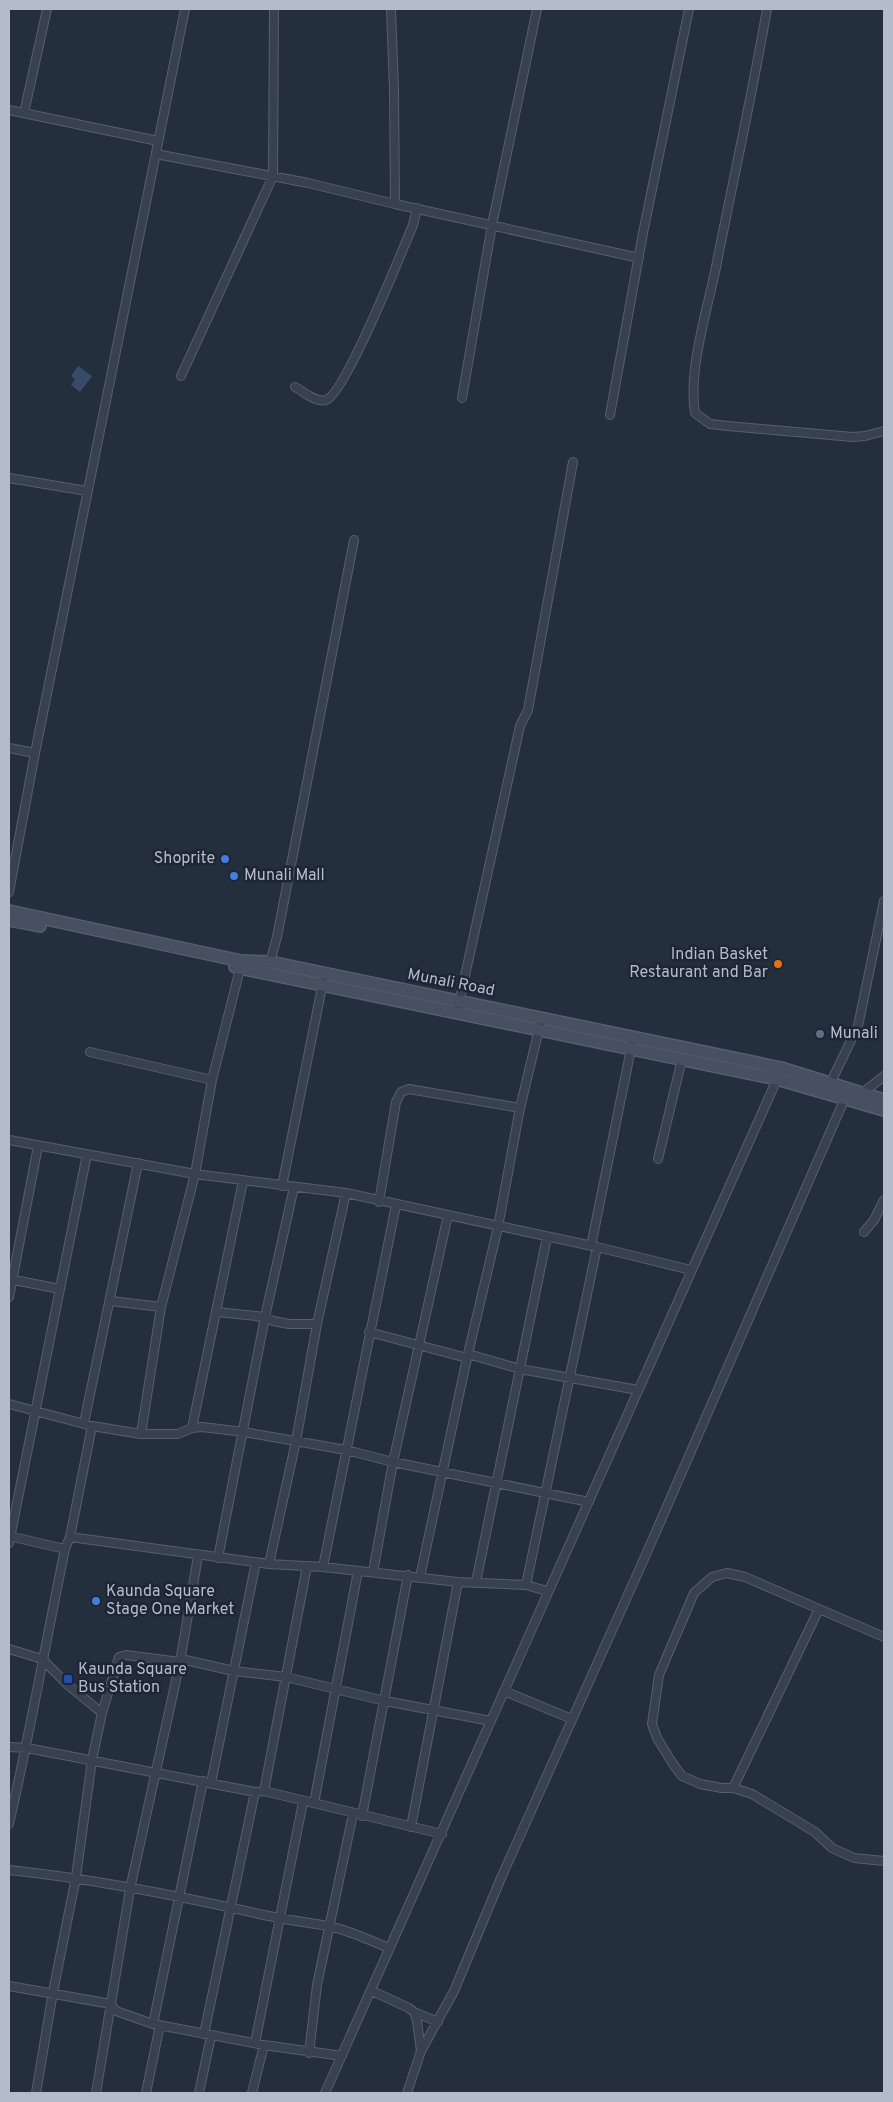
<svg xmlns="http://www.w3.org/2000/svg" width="893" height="2102" viewBox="0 0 893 2102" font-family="Overpass,sans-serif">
  <rect width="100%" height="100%" fill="#242f3e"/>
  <path fill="#394c67" d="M78,366L92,376L80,392L71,385L75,379L71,376Z"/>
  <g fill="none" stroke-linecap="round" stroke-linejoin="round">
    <defs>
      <path id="street" d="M767,9C752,95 733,181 716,267C707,311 688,370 695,413L710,424L728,426L853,437L865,436L884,431
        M9,110L158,141
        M24,113L47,9
        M156,154L308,183L395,204L394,89L391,9
        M395,204L639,258
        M181,376L273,176L274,9
        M295,387C304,392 316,403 326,400C345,394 402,251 413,225L417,208
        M462,398L492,225L537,9
        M610,415L643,233L689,9
        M9,478L87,491
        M9,748L35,753
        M9,892L35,753L185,9
        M270,962L277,937L354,540
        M457,1012L520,726L528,710L573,462
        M90,1052L212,1080
        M829,1086L858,1026L884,901
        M860,1095L884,1076
        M9,1140L195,1174L346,1193L597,1247L691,1270
        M658,1159L682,1059
        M282,1186L323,982
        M379,1202L396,1102L401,1092L409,1089L520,1108
        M864,1232L874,1220L884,1200
        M591,1246L632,1044
        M9,1279L60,1289
        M9,1297L38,1146
        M111,1301L161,1307
        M217,1312L265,1317L273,1321L289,1324H317
        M369,1332L467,1358
        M468,1354L520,1369L638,1390
        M9,1404L92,1426L141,1434H178L192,1428L202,1427L244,1432L346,1450L393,1462L589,1502
        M84,1423L138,1163
        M192,1428L243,1181
        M141,1434L161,1307L195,1174L212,1080L241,965
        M9,1536L65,1549
        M70,1537L269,1564L323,1567L458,1582L526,1585L547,1591
        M9,1543L87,1154
        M218,1558L265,1317L294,1187
        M269,1564L296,1441L317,1324L346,1193
        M323,1567L396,1205
        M373,1572L393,1462L448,1215
        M420,1577L467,1358L498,1227L520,1108L540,1025
        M476,1582L547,1237
        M526,1585L597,1247
        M884,1637L745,1577L727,1573L712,1577L694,1593L659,1675L652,1724L657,1738L673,1764L682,1776L700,1784L722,1788H733L752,1794L815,1832L832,1848L854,1858L884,1861
        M9,1649L42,1659L68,1685L102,1713
        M181,1659L234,1671L286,1677L385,1701L491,1721
        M504,1691L572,1719
        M9,1747L27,1748L255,1792L264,1791L442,1834
        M211,1783L256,1562
        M733,1788L819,1609
        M264,1791L307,1566
        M314,1803L358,1571
        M362,1816L408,1575
        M9,1824C30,1733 46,1641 65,1549L70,1537L92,1426
        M411,1827L458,1582
        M9,1870C95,1879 180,1896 264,1915C285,1920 306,1922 328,1926C349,1930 369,1940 389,1948
        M9,1986L111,2004L116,2011L153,2024L264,2045L342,2056
        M372,1991L409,2008L414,2012L417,2021L421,2051L407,2093
        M414,2012L438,2022
        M153,2024L203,1781
        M204,2034L255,1792
        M255,2043L303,1802
        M421,2051L454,1991L501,1878L644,1559L845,1098
        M309,2053L317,1985L353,1814
        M36,2093L53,1992L76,1877L92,1760L102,1713L119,1657L126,1655L180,1662
        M96,2093L130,1889L180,1662L198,1556
        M146,2093L160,2025
        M199,2093L211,2036
        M252,2093L264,2045
        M325,2093L778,1077"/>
      <path id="secondary" d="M9,911L241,961L270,962L781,1068L884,1100
        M9,920L40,926
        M235,967L777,1079L884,1110"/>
    </defs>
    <use href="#street" stroke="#565f6c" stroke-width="10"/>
    <use href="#secondary" stroke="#565f6c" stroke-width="14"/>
    <use href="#street" stroke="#38414e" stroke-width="8"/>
    <use href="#secondary" stroke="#465061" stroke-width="11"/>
  </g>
  <g fill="#3f7fe0" stroke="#1d2633" stroke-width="2">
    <circle cx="225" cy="859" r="5"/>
    <circle cx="234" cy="876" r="5"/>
    <circle cx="96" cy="1601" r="5"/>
  </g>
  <circle fill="#e8710a" stroke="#1d2633" stroke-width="2" cx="778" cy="964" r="5"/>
  <circle fill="#5c6f8a" stroke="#1d2633" stroke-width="2" cx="820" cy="1034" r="5"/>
  <rect fill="#1a4fb4" stroke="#1d2633" stroke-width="2" x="63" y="1674" width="10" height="10" rx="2.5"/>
  <g text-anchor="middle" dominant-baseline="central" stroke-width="5" stroke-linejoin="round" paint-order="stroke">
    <g font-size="16" fill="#b4bcc9" stroke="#1d2633" text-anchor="start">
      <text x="215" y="859" text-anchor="end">Shoprite</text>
      <text x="244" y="876">Munali Mall</text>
      <text x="768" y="955" text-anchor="end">Indian Basket<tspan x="768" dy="18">Restaurant and Bar</tspan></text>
      <text x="830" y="1034">Munali</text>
      <text x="106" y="1592">Kaunda Square<tspan x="106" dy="18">Stage One Market</tspan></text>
      <text x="78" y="1670">Kaunda Square<tspan x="78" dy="18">Bus Station</tspan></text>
    </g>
    <g font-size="16" fill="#b4bcc9" stroke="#1d2633">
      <text transform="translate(451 983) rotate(11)">Munali Road</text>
    </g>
  </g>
  <rect width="893" height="2102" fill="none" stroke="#b4bcc9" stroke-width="20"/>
</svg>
